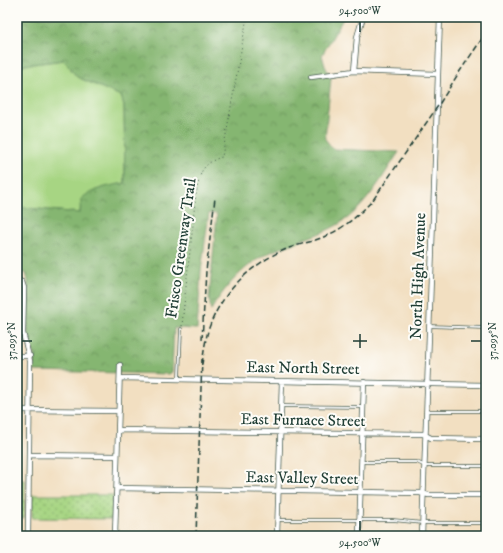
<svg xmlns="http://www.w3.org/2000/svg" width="503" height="553" viewBox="0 0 503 553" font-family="'IM FELL DW Pica',serif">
  <defs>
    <pattern id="forest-crowns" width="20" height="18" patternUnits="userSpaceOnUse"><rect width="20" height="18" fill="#85b671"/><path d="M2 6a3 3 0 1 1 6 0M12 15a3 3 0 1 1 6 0" fill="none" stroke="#6c955e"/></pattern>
    <pattern id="park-dots" width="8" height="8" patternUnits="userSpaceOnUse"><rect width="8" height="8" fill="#a7d583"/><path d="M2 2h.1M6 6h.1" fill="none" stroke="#87ae6c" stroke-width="1.8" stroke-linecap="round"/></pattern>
  </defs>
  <rect width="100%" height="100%" fill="#fdfcf7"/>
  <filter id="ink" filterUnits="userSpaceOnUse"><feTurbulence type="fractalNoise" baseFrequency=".025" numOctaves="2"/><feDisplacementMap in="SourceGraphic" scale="8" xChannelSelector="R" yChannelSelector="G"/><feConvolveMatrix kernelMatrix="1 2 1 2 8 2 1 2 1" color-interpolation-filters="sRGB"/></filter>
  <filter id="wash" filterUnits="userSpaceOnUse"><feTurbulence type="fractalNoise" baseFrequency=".012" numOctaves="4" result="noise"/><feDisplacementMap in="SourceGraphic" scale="16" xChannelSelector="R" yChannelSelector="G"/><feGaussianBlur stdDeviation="0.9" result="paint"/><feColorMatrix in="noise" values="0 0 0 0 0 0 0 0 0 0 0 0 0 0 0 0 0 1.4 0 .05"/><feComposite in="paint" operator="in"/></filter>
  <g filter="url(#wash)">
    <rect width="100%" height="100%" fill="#f2dfc1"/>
    <path fill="#a7d583" stroke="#63895c" d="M64,60L77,77L121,96L124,105L125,183L81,199L80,213L17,207V66Z"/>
    <path fill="url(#forest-crowns)" stroke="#527a52" d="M17,17H344L322,55L325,66L331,78L325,139L333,149L399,152C382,177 366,208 339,224C326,232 311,236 297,242C284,247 270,251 258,259C239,271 222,291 211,310L209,298L217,214L209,213L201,271L197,329L174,328L172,372L169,374L34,371V354L28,334L27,326L28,280L26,273L17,272V207L80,213L81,199C93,188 109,186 125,183L124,105L121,96L77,77L64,60L17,66Z"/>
    <path fill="url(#park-dots)" stroke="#63895c" d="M17,480H25L24,518H17Z
      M32,495H113L112,519L32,518Z"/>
  </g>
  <g filter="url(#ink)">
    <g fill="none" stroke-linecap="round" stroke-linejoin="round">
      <defs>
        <path id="lane" d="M429,326L486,328
          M179,378L181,329
          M282,406L362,407
          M427,411H486
          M362,462H417L425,466H486
          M278,520H393L423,523H486"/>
        <path id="street" d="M354,71L357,37L363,17
          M311,77L354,71L437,74
          M17,280L22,282L24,288L23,333L30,361L28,536
          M17,356H30
          M120,378L486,385
          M17,410L119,411
          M118,430L423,434L431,438L486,439
          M29,455L117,456
          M117,488L420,493L429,495H486
          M115,536L120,365
          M277,536L282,381
          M359,536L364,382
          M422,536L440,17"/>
      </defs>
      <use href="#lane" stroke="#3f5549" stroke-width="3.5"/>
      <use href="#street" stroke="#3f5549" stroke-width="6"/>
      <path stroke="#3f5549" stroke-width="1" stroke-dasharray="1 3" stroke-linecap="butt" d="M182,326C185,292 189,259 193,225C194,211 196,184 202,171C206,164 214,159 222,157L247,17"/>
      <use href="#lane" stroke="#fff" stroke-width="2"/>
      <use href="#street" stroke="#fff" stroke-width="4.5"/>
      <path stroke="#1f3d34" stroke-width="1.5" stroke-dasharray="6 3" stroke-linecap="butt" d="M202,340L206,271L215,198
        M202,364C204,352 205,340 209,328C222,291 253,262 289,248C300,244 311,242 321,238C342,230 358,216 373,200L440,103L458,74L486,33
        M196,536L202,358"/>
    </g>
  </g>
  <path fill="none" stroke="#1f3d34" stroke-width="1.5" d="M360,22V32M360,334V348M22,341H32M353,341H367M471,341H481M360,521V531"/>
  <g text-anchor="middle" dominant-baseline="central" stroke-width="4" stroke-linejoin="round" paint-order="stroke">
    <g font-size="16" fill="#1f3d34" stroke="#fdfcf7">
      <text transform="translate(181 248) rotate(-82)">Frisco Greenway Trail</text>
      <text transform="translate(418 276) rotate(-88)">North High Avenue</text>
      <text transform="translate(303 368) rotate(1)">East North Street</text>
      <text transform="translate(303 420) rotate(1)">East Furnace Street</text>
      <text transform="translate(302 478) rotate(1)">East Valley Street</text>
    </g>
  </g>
  <rect width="503" height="553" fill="none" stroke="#fdfcf7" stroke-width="44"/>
  <rect x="22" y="22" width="459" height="509" fill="none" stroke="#1f3d34" stroke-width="1.5"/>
  <g font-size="10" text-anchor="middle" fill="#1f3d34">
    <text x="360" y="14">94.500°W</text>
    <text transform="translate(11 341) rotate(-90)" y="4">37.095°N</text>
    <text transform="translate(492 341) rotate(-90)" y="4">37.095°N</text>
    <text x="360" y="546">94.500°W</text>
  </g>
</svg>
